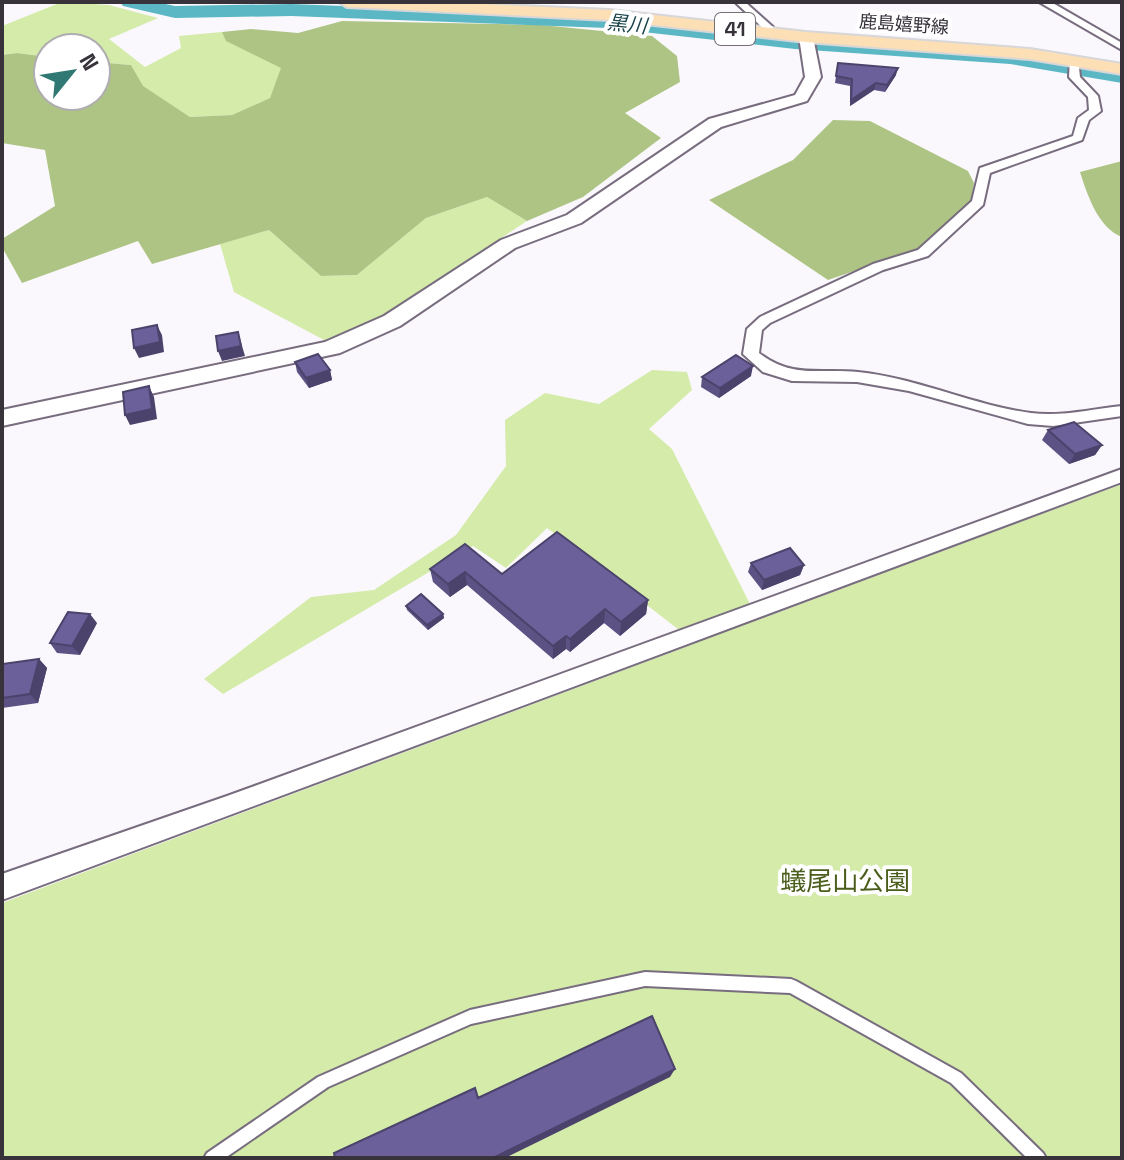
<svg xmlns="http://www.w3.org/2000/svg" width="1124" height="1160" viewBox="0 0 1124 1160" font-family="'Space Grotesk','Noto Sans JP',sans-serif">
  <rect width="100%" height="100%" fill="#faf8fc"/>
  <path fill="#d4ebaa" d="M62,2L109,5L158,18L109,39L145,67L181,48L179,36L222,32L227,41L282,68L270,98L232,115L190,117L142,86L131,65L96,62V48H48V57L17,53L2,55V26Z
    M487,197L527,221L379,318L326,341L234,292L220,244L269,230L321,276L357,275L426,218Z
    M652,370L687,372L692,390L649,429L672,449L758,620L1122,484V1158H2V903L696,643L547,528L506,568L473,546L223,694L204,679L311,597L374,590L456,535L506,466L505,420L545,393L599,404Z"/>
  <path fill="#aec484" d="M342,21L542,25L652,36L677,56L680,82L625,113L661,138L583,197L527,221L487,197L426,218L357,275L321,276L269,230L152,264L138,241L22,283L2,247V239L55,206L45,150L2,143V55L17,53L48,57V96H96V62L131,65L143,86L190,117L232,115L270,98L281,68L226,41L222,32L251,29L298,33Z
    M833,120L870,121L968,171L974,183L971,201L921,248L828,280L709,200L793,160Z
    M1122,161V237C1098,228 1087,194 1080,172Z"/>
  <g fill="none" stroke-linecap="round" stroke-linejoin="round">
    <path fill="#5cb7c5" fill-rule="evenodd" d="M120,2H156L175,6L291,4L607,16L795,37L1010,52L1122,69V83L1010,64L795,49L607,28L291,16L175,18L123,6Z"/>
    <defs>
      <path id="lane" d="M645,972L791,979L796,981L961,1073L1043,1153L1046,1158H1027L951,1083L790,993L645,986L471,1024L328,1087L225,1158H204L207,1153L318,1077L470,1010Z"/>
      <path id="street" d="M735,2H745L773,27L772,34H766L765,30Z
        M1039,2H1051L1122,43V50Z
        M1070,59H1078L1080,77L1098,96L1101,111L1089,120L1082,140L990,173L983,205L928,256L883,270L770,323L762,330L759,353C793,379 819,368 858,372C917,378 972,405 1031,413C1061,417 1092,409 1122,406V416L1053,426L1028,424L909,391L857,382L792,381L763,372L743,354L747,329L760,317L873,264L918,250L972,201L980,168L1073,136L1078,118L1089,110L1088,97L1069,77Z
        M1122,469V482L2,900V874L227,796Z"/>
      <path id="secondary" d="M806,33L813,37L821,77L807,101L721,127L581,223L515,248L400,326L340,353L2,426V410L325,342L384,316L501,240L567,215L709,119L795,95L805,77L799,37Z"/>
      <path id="primary" d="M339,2H441L609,10L806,32L1030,49L1122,64V74L1030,59L806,42L609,20L347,7Z"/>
    </defs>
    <use href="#lane" stroke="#786c7f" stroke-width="4"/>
    <use href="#street" stroke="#786c7f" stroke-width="4"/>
    <use href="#secondary" stroke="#786c7f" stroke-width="4"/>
    <use href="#primary" stroke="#d7d6d8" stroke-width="4"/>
    <use href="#lane" fill="#fff" fill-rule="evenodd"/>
    <use href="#street" fill="#fff" fill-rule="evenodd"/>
    <use href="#secondary" fill="#fff" fill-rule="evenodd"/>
    <use href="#primary" fill="#fcdfb5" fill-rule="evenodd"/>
  </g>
  <path fill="#5c5384" d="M838,63L896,75L885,92L874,90L850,106V86L835,83Z
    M295,362L330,370L332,380L309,388L297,372Z
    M751,376L719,398L701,387L702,377Z
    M1048,430L1102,445L1095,455L1069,464L1042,440Z
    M751,563L804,565L800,575L762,590L748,572Z
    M430,569L502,574L648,600L646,614L620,636L604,623L570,652L566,649L553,659L467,585L450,597L433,582Z
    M406,606L443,614L444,618L428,630L407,610Z
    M97,623L80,655L57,653L50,643Z
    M39,659L47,668L38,703L2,708V664Z"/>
  <path fill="#4b436b" d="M898,68L896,75L885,92L887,85Z
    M876,83L874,90L850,106L851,100Z
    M157,325L162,335L164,352L139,358L134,348Z
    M238,332L245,356L222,361L218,351Z
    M753,366L751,376L719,398L720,388Z
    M330,370L332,380L309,388L306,378Z
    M149,386L154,397L157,419L130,425L125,415Z
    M1102,445L1095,455L1069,464L1075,454Z
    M804,565L800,575L762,590L764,580Z
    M465,572L467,585L450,597L448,584Z
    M648,600L646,614L620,636L621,622Z
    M605,609L604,623L570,652V639Z
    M90,614L97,623L80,655L72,646Z
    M443,614L444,618L428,630L427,625Z
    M566,636V649L553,659V646Z
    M39,659L47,668L38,703L30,694Z
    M675,1069L670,1077L505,1158H493Z"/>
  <path fill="#6b6099" stroke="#4b436b" stroke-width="2" d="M838,63L898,68L887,85L876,83L851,100L852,79L836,76Z
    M157,325L160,342L134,348L132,330Z
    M238,332L241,346L218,351L216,336Z
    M318,354L330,370L306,378L295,362Z
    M736,355L753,366L720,388L702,377Z
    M149,386L152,409L125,415L123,392Z
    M1074,422L1102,445L1075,454L1048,430Z
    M557,532L648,600L621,622L605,609L570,639L566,636L553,646L465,572L448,584L430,569L465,544L502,574Z
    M790,548L804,565L764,580L751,563Z
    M421,594L443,614L427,625L406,606Z
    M68,612L90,614L72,646L50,643Z
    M39,659L30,694L2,698V664Z
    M652,1016L675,1069L493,1158H335L334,1153L475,1088L478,1098Z"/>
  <g text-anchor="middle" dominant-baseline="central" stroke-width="8" stroke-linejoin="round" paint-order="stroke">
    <g font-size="18" fill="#38323b" stroke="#fff">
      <text transform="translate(904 24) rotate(4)">鹿島嬉野線</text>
    </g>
    <g font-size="20" font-style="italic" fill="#1b454b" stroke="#fff">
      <text transform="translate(627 24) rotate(6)">黒川</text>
    </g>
    <rect fill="#fff" stroke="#747076" stroke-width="2" x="715" y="13" width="40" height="32" rx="6"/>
    <g font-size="20" font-weight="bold" fill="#38323b">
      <text x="735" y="29">41</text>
    </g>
    <g font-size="26" fill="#4a5d1a" stroke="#fff">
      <text x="845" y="881">蟻尾山公園</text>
    </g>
  </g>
  <rect width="1124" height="1160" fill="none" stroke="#38323b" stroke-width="8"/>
  <g transform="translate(72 72) rotate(60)"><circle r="38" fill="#ffffff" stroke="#afadb1" stroke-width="2"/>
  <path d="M0-6L14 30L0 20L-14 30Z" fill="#2f7873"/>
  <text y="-12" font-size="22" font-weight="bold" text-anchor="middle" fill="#38323b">N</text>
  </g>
</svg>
